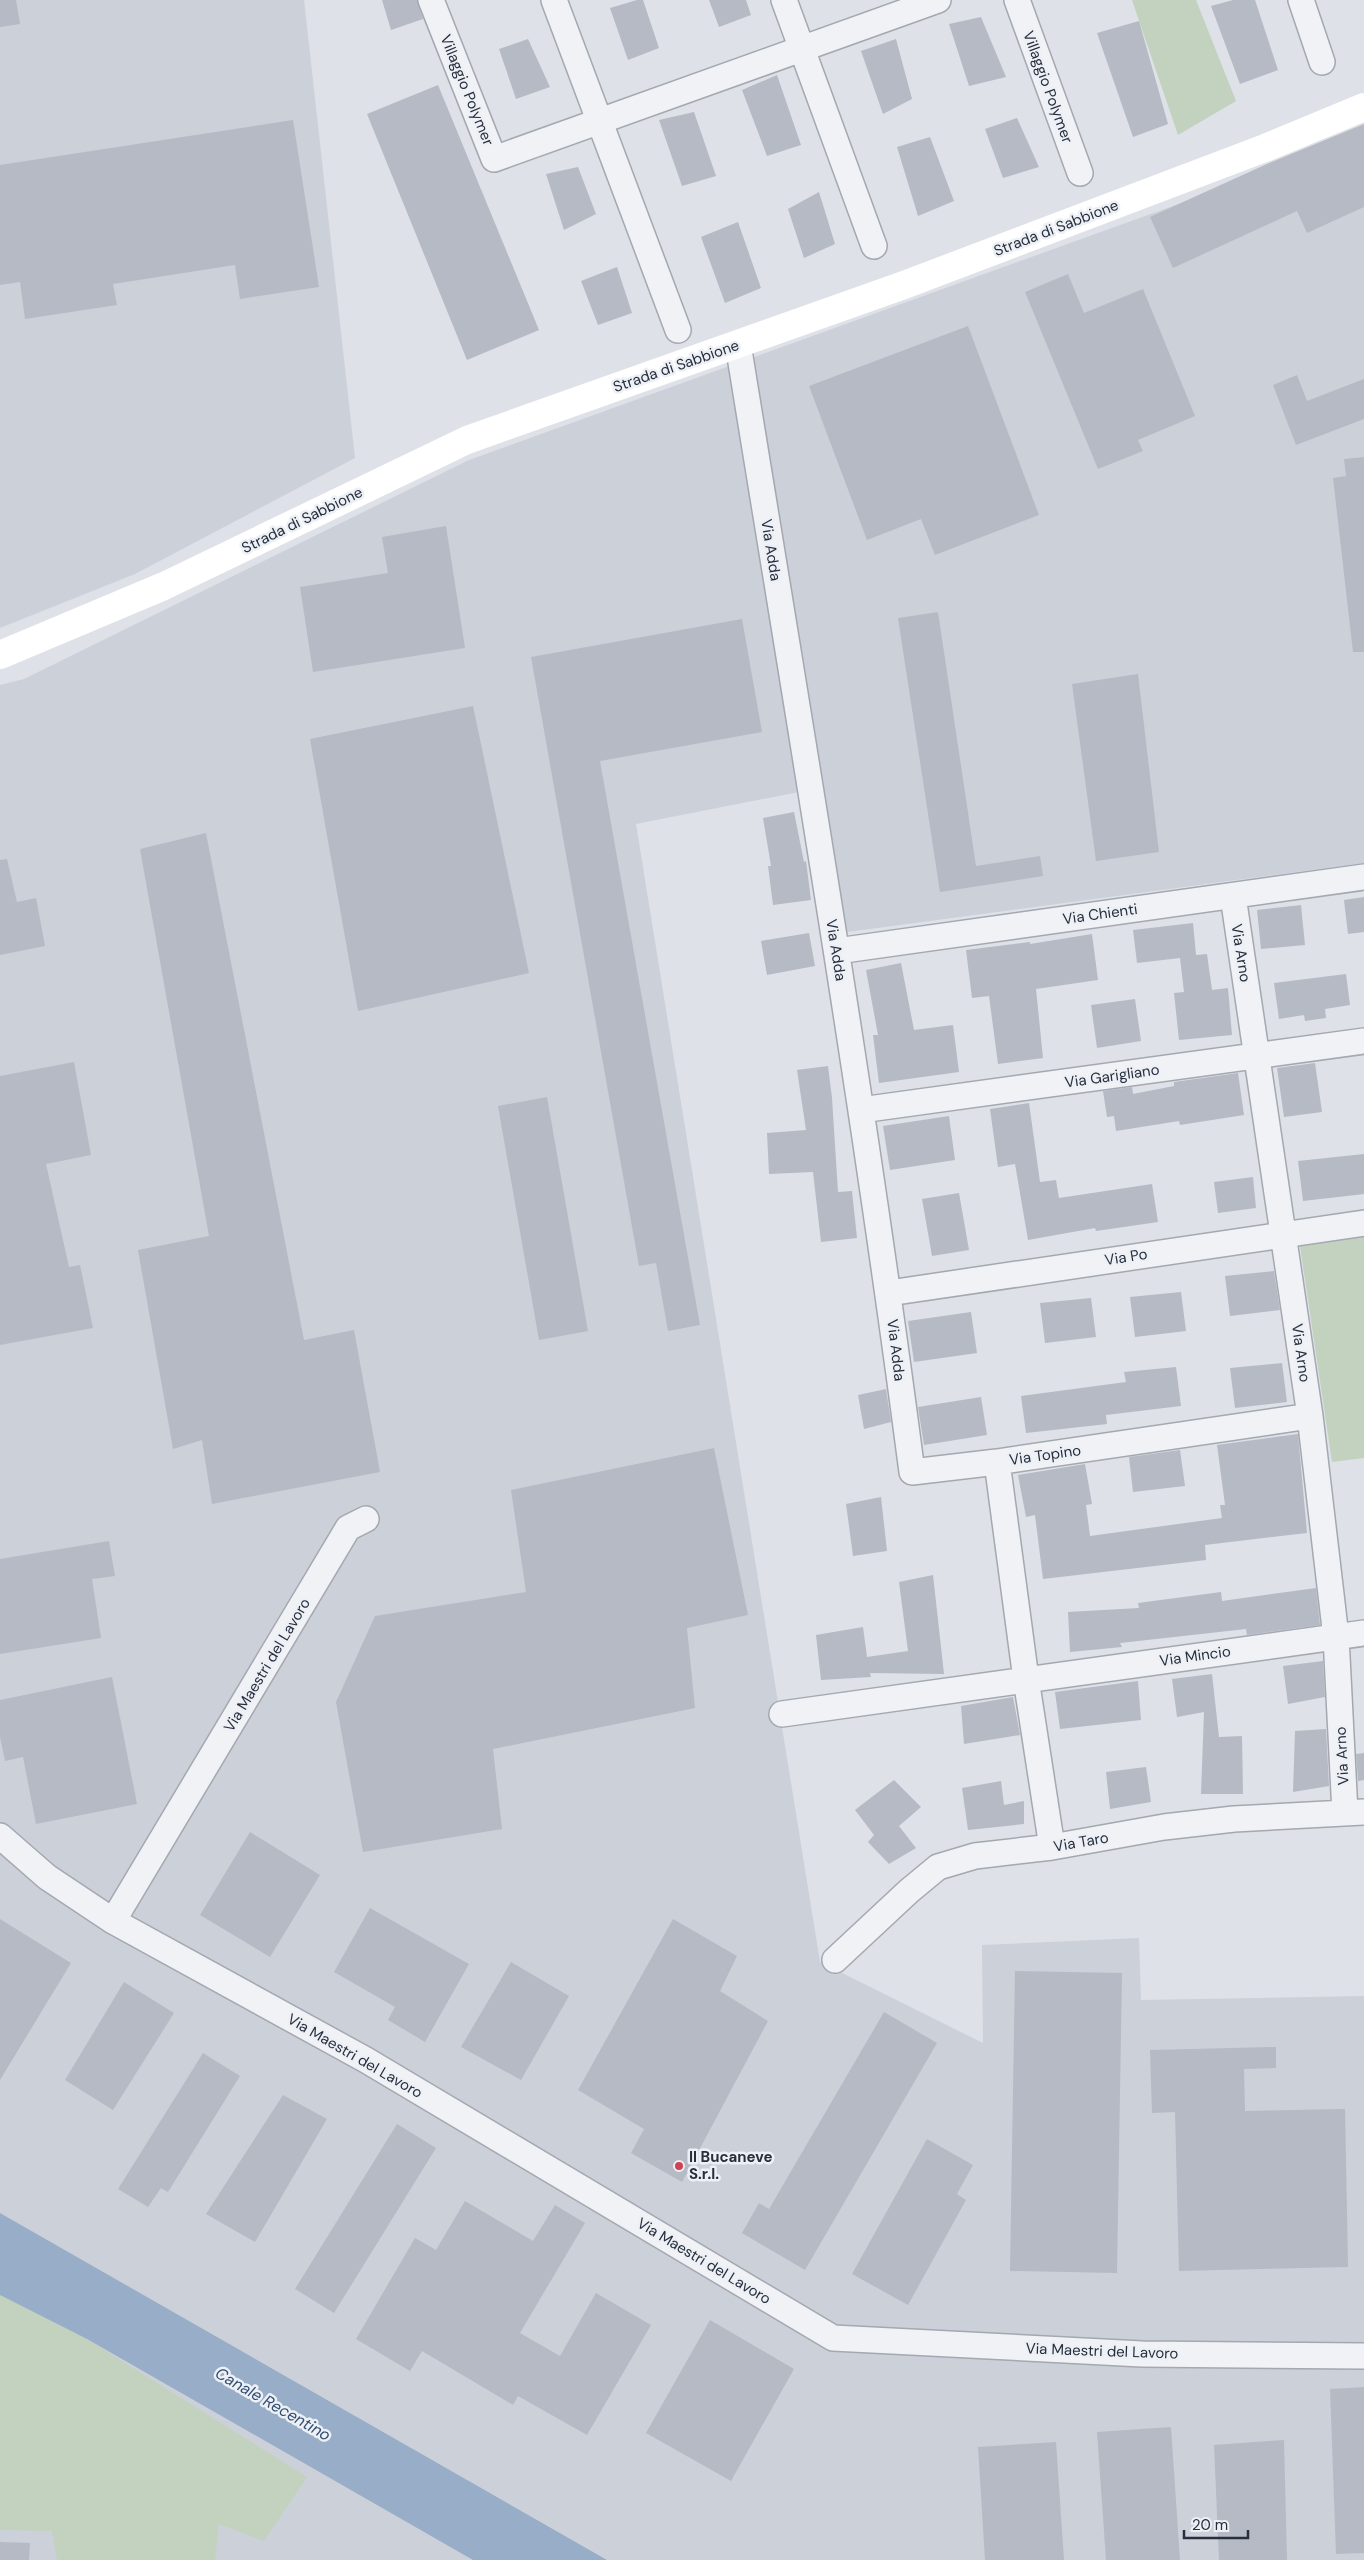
<svg xmlns="http://www.w3.org/2000/svg" width="1364" height="2560" viewBox="0 0 1364 2560" font-family="'DM Sans',sans-serif">
  <rect width="100%" height="100%" fill="#dee1e7"/>
  <path fill="#ccd0d9" d="M0,0H304L355,458L135,574L0,628Z
    M1364,137V863L825,935L799,792L636,824L820,1962L983,2043L982,1945L1139,1938L1141,2000L1364,1996V2560H0V685L24,679L469,460Z"/>
  <path fill="#c3d1bf" d="M1132,0H1196L1236,101L1178,135Z
    M1364,1232V1458L1332,1462L1299,1239Z
    M0,2295L87,2339L307,2477L264,2541L219,2524L215,2560H57L52,2531L0,2530Z"/>
  <path fill="#98aec8" d="M0,2213L607,2560H473L87,2339L0,2295Z"/>
  <path fill="#b5bac4" d="M0,0H16L20,24L0,27Z
    M382,0H417L423,19L391,30Z
    M637,0H643L659,48L628,60L610,8Z
    M709,0H746L751,15L719,27Z
    M1233,0H1255L1278,70L1240,84L1211,6Z
    M981,17L1006,77L969,86L949,24Z
    M1139,21L1168,124L1133,137L1097,33Z
    M528,39L550,87L516,99L499,49Z
    M896,39L912,99L883,114L861,51Z
    M777,75L801,145L767,156L742,90Z
    M438,85L539,330L467,360L367,114Z
    M694,112L716,176L682,186L659,120Z
    M1017,118L1039,167L1003,178L985,129Z
    M293,120L319,287L240,299L235,265L113,284L117,305L25,319L20,282L0,285V165Z
    M1364,124V207L1307,233L1297,211L1173,268L1150,217L1267,164Z
    M930,137L954,201L918,216L897,147Z
    M578,167L596,214L564,230L546,174Z
    M819,192L835,244L804,258L788,209Z
    M738,222L761,288L725,303L701,237Z
    M617,267L632,313L598,325L581,281Z
    M1068,274L1084,313L1143,289L1195,416L1138,440L1143,451L1098,469L1025,292Z
    M968,326L1039,515L935,555L921,519L867,540L809,386Z
    M1297,375L1307,401L1364,379V419L1296,445L1273,385Z
    M1364,457V652H1353L1333,478L1346,476L1344,459Z
    M446,526L465,648L313,672L300,587L388,573L382,537Z
    M938,612L976,866L1040,856L1043,876L940,892L898,618Z
    M742,619L762,732L600,761L700,1325L668,1331L656,1263L639,1266L531,657Z
    M1138,674L1159,852L1096,861L1072,684Z
    M473,706L529,973L358,1011L310,739Z
    M794,812L804,862L806,861L811,900L773,905L768,866H771L763,818Z
    M206,833L304,1340L354,1330L380,1472L212,1504L202,1440L173,1449L138,1250L209,1236L140,849Z
    M7,859L17,902L36,898L45,946L0,955V860Z
    M1364,897V932L1348,934L1344,900Z
    M1301,905L1305,945L1261,949L1257,910Z
    M1193,923L1196,955L1207,954L1212,990L1228,988L1232,1035L1179,1040L1174,993L1184,992L1180,958L1137,963L1133,930Z
    M809,933L815,966L767,975L761,941Z
    M1092,934L1098,980L1036,989L1043,1058L998,1064L989,996L972,998L966,950L1030,942V944Z
    M901,963L914,1030L953,1025L959,1072L879,1083L873,1035H878L866,970Z
    M1346,974L1350,1005L1325,1009L1326,1018L1305,1021L1304,1015L1279,1019L1274,983Z
    M1135,999L1141,1041L1097,1048L1091,1005Z
    M74,1062L91,1155L46,1164L69,1267L80,1265L93,1328L0,1345V1076Z
    M1315,1063L1322,1112L1284,1117L1277,1068Z
    M828,1066L832,1098L838,1192L852,1191L857,1238L821,1242L813,1172L769,1174L767,1133L806,1130L797,1070Z
    M1238,1073L1244,1115L1180,1125L1179,1121L1116,1131L1114,1116L1107,1117L1103,1091L1132,1087L1133,1094L1174,1086V1082Z
    M547,1097L588,1331L539,1340L498,1106Z
    M1029,1103L1040,1182L1056,1180L1059,1198L1152,1184L1158,1222L1096,1231L1095,1228L1028,1240L1015,1164L998,1167L990,1109Z
    M949,1116L955,1160L890,1170L883,1126Z
    M1364,1154V1194L1303,1201L1298,1161Z
    M1253,1177L1256,1208L1218,1213L1214,1182Z
    M959,1193L969,1250L932,1256L922,1199Z
    M1274,1271L1280,1310L1230,1316L1225,1276Z
    M1181,1292L1186,1331L1135,1337L1130,1297Z
    M1091,1298L1096,1337L1045,1343L1040,1303Z
    M971,1312L977,1353L914,1362L908,1321Z
    M1282,1363L1287,1402L1235,1408L1230,1368Z
    M1176,1367L1181,1406L1106,1415L1107,1424L1026,1433L1021,1396L1126,1382L1124,1372Z
    M886,1389L891,1422L864,1429L858,1395Z
    M981,1397L987,1435L924,1445L918,1407Z
    M1298,1434L1307,1533L1205,1545L1206,1560L1043,1579L1035,1515L1026,1517L1018,1475L1085,1464L1092,1504L1086,1505L1090,1536L1222,1518L1220,1505H1225L1217,1445Z
    M714,1448L748,1615L687,1628L695,1708L493,1749L502,1829L363,1852L336,1702L375,1616L526,1592L511,1490Z
    M1180,1450L1185,1486L1133,1492L1129,1457Z
    M881,1497L887,1551L853,1556L846,1504Z
    M109,1541L115,1576L92,1579L101,1638L0,1654V1559Z
    M933,1575L944,1674L870,1673L871,1677L821,1680L816,1635L863,1627L867,1657L908,1651L899,1582Z
    M1316,1588L1320,1625L1247,1635L1246,1629L1120,1643L1122,1647L1070,1652L1068,1612L1139,1608L1138,1603L1221,1592L1222,1601Z
    M1323,1661L1325,1697L1288,1704L1283,1666Z
    M1212,1674L1219,1737L1242,1736L1243,1794H1201L1204,1712L1177,1717L1172,1679Z
    M112,1677L137,1804L36,1824L23,1757L5,1761L0,1737V1700Z
    M1138,1681L1141,1720L1060,1729L1055,1692Z
    M1013,1697L1020,1735L964,1744L961,1706Z
    M1326,1729L1329,1786L1293,1792L1295,1731Z
    M1364,1753V1780L1358,1781L1356,1754Z
    M1146,1767L1151,1802L1110,1809L1106,1772Z
    M894,1780L921,1807L899,1826L916,1848L889,1864L868,1842L874,1835L855,1810Z
    M1001,1781L1004,1805L1024,1801V1824L968,1830L962,1788Z
    M250,1832L320,1875L270,1957L200,1915Z
    M370,1908L469,1964L425,2042L388,2020L395,2007L334,1972Z
    M0,1919L71,1963L0,2080Z
    M673,1919L737,1956L720,1991L768,2021L682,2182L631,2153L644,2129L578,2090Z
    M511,1962L569,1996L521,2080L461,2047Z
    M1015,1971L1122,1973L1117,2273L1010,2271Z
    M124,1982L174,2013L113,2110L65,2080Z
    M884,2012L937,2043L805,2270L742,2233L759,2203L769,2209Z
    M1276,2047V2068L1244,2069L1245,2111L1345,2109L1348,2267L1179,2271L1175,2112L1152,2113L1150,2050Z
    M203,2053L240,2076L168,2192L161,2188L148,2207L118,2189Z
    M283,2095L327,2119L255,2242L206,2214Z
    M397,2124L436,2148L334,2313L295,2289Z
    M927,2139L973,2165L957,2194L966,2200L908,2305L852,2274Z
    M465,2201L533,2241L555,2205L585,2223L520,2333L560,2356L596,2293L651,2325L587,2435L518,2396L513,2405L422,2351L410,2371L356,2339L415,2238L436,2250Z
    M710,2320L794,2369L731,2481L646,2433Z
    M1364,2387V2553L1336,2554L1330,2389Z
    M1171,2427L1180,2560H1106L1097,2432Z
    M1284,2440L1287,2560H1219L1214,2445Z
    M1056,2442L1064,2560H985L978,2447Z
    M0,2542L30,2543L29,2560H0Z"/>
  <g fill="none" stroke-linecap="round" stroke-linejoin="round">
    <defs>
      <path id="street" d="M431,0L494,159L938,0
        M554,0L678,330
        M784,0L874,246
        M1017,0L1080,173
        M1301,0L1322,62
        M738,344C799,720 863,1095 912,1472L997,1462
        M1233,896L1310,1416L1336,1637L1345,1813
        M837,951L1364,877
        M861,1110L1364,1041
        M889,1293L1364,1223
        M782,1714L1364,1633
        M0,1836L47,1877L113,1921L366,2060L833,2338L1142,2354L1364,2356
        M1052,1847L1026,1679L997,1462L1310,1416
        M113,1921L348,1528L366,1519
        M835,1960L909,1891L938,1867L975,1856L1052,1847L1164,1827L1234,1819L1364,1812"/>
    </defs>
    <use href="#street" stroke="#a3a8b1" stroke-width="28"/>
    <use href="#street" stroke="#f0f2f6" stroke-width="25"/>
    <path stroke="#fff" stroke-width="28" d="M0,655L164,586L467,440L904,285L1265,148L1364,107"/>
  </g>
  <circle fill="#cf4153" stroke="#edf0f5" stroke-width="2" cx="679" cy="2166" r="5"/>
  <g text-anchor="middle" dominant-baseline="central" stroke-width="5" stroke-linejoin="round" paint-order="stroke">
    <g font-size="15" fill="#272f3e" stroke="#edf0f5">
      <text transform="translate(1048 87) rotate(70)">Villaggio Polymer</text>
      <text transform="translate(467 90) rotate(68)">Villaggio Polymer</text>
      <text transform="translate(1056 228) rotate(-21)">Strada di Sabbione</text>
      <text transform="translate(676 366) rotate(-19)">Strada di Sabbione</text>
      <text transform="translate(302 520) rotate(-26)">Strada di Sabbione</text>
      <text transform="translate(771 550) rotate(81)">Via Adda</text>
      <text transform="translate(1100 914) rotate(-8)">Via Chienti</text>
      <text transform="translate(836 950) rotate(81)">Via Adda</text>
      <text transform="translate(1241 953) rotate(81)">Via Arno</text>
      <text transform="translate(1112 1076) rotate(-8)">Via Garigliano</text>
      <text transform="translate(1126 1257) rotate(-9)">Via Po</text>
      <text transform="translate(896 1350) rotate(83)">Via Adda</text>
      <text transform="translate(1301 1353) rotate(82)">Via Arno</text>
      <text transform="translate(1045 1455) rotate(-8)">Via Topino</text>
      <text transform="translate(1195 1656) rotate(-8)">Via Mincio</text>
      <text transform="translate(267 1665) rotate(-59)">Via Maestri del Lavoro</text>
      <text transform="translate(1342 1756) rotate(-93)">Via Arno</text>
      <text transform="translate(1081 1842) rotate(-10)">Via Taro</text>
      <text transform="translate(355 2056) rotate(30)">Via Maestri del Lavoro</text>
      <text transform="translate(704 2261) rotate(31)">Via Maestri del Lavoro</text>
      <text transform="translate(1102 2351) rotate(2)">Via Maestri del Lavoro</text>
    </g>
    <g font-size="15" font-weight="bold" fill="#272f3e" stroke="#edf0f5" text-anchor="start">
      <text x="689" y="2157">Il Bucaneve<tspan x="689" dy="17">S.r.l.</tspan></text>
    </g>
    <g font-size="16" font-style="italic" fill="#314d72" stroke="#edf0f5">
      <text transform="translate(273 2404) rotate(30)">Canale Recentino</text>
    </g>
  </g>
  <path d="M1184 2530v8h64v-8" fill="none" stroke="#272f3e" stroke-width="2.5"/>
  <text x="1192" y="2530" font-size="15" fill="#272f3e" stroke="#edf0f5" stroke-width="4" paint-order="stroke">20 m</text>
</svg>
